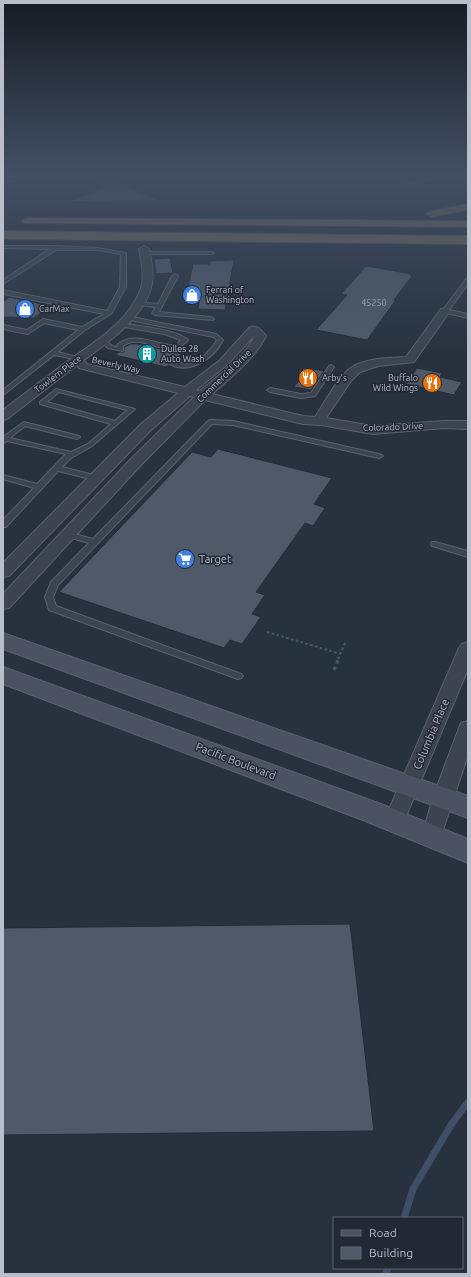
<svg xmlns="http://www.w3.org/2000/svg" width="471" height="1277" viewBox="0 0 471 1277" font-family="Ubuntu,sans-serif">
  <rect width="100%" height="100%" fill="#28323f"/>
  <path fill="#404f67" d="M96,180L118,183L157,200L72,201L100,189L103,186Z"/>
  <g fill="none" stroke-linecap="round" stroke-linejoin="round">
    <path stroke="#404f67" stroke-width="7" d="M404,1218L413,1189L451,1125L468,1102
      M386,1274L388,1268"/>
  </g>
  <path fill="#4f5968" stroke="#232b37" d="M170,258L173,273L156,274L154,259Z
    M234,260L225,310L198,309L200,297H186L193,264H210V261Z
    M366,266L412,274L410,275L412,276L394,300H396L367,340L316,330L347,295L342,294V293Z
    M9,297L51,306L34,318L3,317V302Z
    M131,344H138L182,354L174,360L168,361L167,363L169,365L166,367L115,355L119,352H124V347Z
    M308,368L324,371L311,390L294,387Z
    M417,368L442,373L440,377L462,382L454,395L406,384Z
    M218,449L332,478L314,504L325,508L313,526L305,523L256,592L265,595L252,614L261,617L242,644L230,640L224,648L59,592L192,452L211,457Z
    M350,924L374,1131L3,1135V928Z"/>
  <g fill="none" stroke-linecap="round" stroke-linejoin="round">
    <defs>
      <path id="service" d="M383,175H394L411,184L437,175H443L411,186L390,177L370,179L368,178Z
        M3,246H57L98,248L126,253V287L111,314L85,330L58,352L80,358V360L54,355L3,395V390L78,330L44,323L28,334L3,329V325L27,330L43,319L82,327L104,314L3,294V290L107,311L120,287L121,254L98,250H56L3,284V280L50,249L3,248Z
        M145,252H212L214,253L212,254H143V252Z
        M175,274L178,276L159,312L211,317L214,319L213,320L155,315L152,313L156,307L137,305V303L139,302L158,304L172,276Z
        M468,278V284L449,310L468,314V318L443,312V310L466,279Z
        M127,316L216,334L223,340C214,359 187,376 168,363L169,362C175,361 181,364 188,364C198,364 212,349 217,340L214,337L125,319V317Z
        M121,323C139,327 174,328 188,340C167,363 143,331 123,346V351L108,348L100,341V339H104L112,346L117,347L118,344C134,332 153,343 171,345L177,344L181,340L164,334L119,326L118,325Z
        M331,365L334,367L315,396L301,398L270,392L267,390L270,388L301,394L311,393L329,366Z
        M56,389L135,409L92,446L71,458L62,467L98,476V480H95L58,471L6,527H3V520L34,488L3,479V475L37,484L66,454L7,441L3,443V437L24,422L79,436L80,437L77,439L25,426L10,438L71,452L88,444L111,424L40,404V402ZM59,392L127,410L115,421L47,402Z
        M210,420L233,421L379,454L383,456L379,458L233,425L212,424L58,585L53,597L56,606L241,674L243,676L241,678L238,679L49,610L45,597L51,582L89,543L64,536L63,534L64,532H67L93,539L208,421Z
        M432,542H435L468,551V557L432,546L431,544Z"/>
      <path id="minor" d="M17,175H29L3,184V179Z
        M144,246L149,249C151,260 154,271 152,283C147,315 109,342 84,360L87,364L185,387L220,360L250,327C258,325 261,330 266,336C254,360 231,377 212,394L303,416L315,417C323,405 340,374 352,367C367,358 389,358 406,357L441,309L445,308L450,311L414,362L378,366L360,372L351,381L326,418L373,426L444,421H468V429L444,428L373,434L321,425L303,424L205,400L140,466L9,608L3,609V594L130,460L194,397L190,396L150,431L9,576L3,577V563L140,425L178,393L79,368L77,365L7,419L3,420V410C23,395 43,379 64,364C92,343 129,323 141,288C145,276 141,262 139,249ZM254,336C250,353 214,379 200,391L196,390L228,364Z
        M468,642V669L404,821L401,827L394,830L387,827L384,821L459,648L462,644Z
        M468,721V755L439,842L432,845L425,842L422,836L433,797L459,728L461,723Z"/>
      <path id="secondary" d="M3,633L468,796V818L3,649Z
        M3,667L381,804L468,839V863L363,820L3,684Z"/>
      <path id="motorway" d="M468,204V210L432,217L426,214L432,211Z
        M28,218L468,221V227L24,223L22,221L24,219Z
        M3,231L468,236V244L3,239Z"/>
    </defs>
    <use href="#service" stroke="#5a626d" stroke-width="2"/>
    <use href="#minor" stroke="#5a626d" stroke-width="2"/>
    <use href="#secondary" stroke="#5a626d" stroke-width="2"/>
    <use href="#motorway" stroke="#474f5a" stroke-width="2"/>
    <path stroke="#4b5c5f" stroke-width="2" stroke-dasharray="2.5 2.5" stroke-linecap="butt" d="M267,632L341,654
      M338,659L346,641"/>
    <path stroke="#4b5c5f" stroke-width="3" stroke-dasharray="3.5 3.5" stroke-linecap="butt" d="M334,670L339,658"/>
    <use href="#service" fill="#3c444f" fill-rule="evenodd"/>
    <use href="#minor" fill="#3c444f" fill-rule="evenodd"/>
    <use href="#secondary" fill="#4b5362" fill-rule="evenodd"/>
    <use href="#motorway" fill="#746b5a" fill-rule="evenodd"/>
  </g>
  <linearGradient id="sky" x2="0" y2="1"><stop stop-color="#161c23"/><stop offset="0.49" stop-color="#424f63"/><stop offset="1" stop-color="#424f63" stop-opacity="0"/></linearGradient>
  <rect width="471" height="354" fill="url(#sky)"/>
  <defs>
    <symbol id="shop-disc" viewBox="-11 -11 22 22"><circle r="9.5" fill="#3f7fe0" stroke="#212935"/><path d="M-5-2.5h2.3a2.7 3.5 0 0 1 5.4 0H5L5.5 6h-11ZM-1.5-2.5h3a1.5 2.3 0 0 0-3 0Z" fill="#fff"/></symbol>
    <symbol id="building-disc" viewBox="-11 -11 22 22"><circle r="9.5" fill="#0f9aa8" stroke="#212935"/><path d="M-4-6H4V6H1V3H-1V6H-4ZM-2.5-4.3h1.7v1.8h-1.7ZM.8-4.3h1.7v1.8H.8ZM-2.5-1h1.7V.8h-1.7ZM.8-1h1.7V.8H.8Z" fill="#fff"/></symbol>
    <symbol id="restaurant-disc" viewBox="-11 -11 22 22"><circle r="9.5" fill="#e8710a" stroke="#212935"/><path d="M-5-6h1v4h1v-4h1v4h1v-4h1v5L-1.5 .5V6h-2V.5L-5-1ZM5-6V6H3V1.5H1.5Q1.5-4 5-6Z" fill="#fff"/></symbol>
    <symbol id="supermarket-disc" viewBox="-11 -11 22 22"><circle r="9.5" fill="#3f7fe0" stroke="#212935"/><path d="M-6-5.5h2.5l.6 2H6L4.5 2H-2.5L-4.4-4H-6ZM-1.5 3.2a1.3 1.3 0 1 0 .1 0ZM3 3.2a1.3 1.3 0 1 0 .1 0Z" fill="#fff"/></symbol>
  </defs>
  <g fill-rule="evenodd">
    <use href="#shop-disc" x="181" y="284" width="22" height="22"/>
    <use href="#shop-disc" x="14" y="298" width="22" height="22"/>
    <use href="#building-disc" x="136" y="343" width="22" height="22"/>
    <use href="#restaurant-disc" x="297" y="367" width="22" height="22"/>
    <use href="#restaurant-disc" x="421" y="372" width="22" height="22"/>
    <use href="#supermarket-disc" x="174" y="548" width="22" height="22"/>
  </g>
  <g text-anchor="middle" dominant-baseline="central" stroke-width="3" stroke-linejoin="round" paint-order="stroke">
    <g font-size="9" fill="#b9bfca" stroke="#212935" text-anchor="start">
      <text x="206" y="290">Ferrari of<tspan x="206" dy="10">Washington</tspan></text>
      <text x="39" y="309">CarMax</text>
      <text x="161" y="349">Dulles 28<tspan x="161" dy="10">Auto Wash</tspan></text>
      <text x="322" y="378">Arby's</text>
      <text x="418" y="378" text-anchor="end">Buffalo<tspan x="418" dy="10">Wild Wings</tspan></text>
    </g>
    <g font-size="9" fill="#9ea6b2">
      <text x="374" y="303">45250</text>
    </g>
    <g font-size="9" fill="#b9bfca" stroke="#212935">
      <text transform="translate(116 365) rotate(13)">Beverly Way</text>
      <text transform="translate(58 374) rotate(-37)">Towlern Place</text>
      <text transform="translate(224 376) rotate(-44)">Commercial Drive</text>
      <text transform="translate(393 427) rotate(-2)">Colorado Drive</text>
    </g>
    <g font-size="11" fill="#b9bfca" stroke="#212935" text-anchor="start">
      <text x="199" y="559">Target</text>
    </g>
    <g font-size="11" fill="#b9bfca" stroke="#212935">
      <text transform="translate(431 734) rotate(-67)">Columbia Place</text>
      <text transform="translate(236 761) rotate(21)">Pacific Boulevard</text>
    </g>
  </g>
  <rect width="471" height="1277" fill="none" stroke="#b9bfca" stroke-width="8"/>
  <rect x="333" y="1217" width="130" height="52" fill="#212935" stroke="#5e6571"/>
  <rect x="341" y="1230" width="20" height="6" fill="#4b5362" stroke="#5e6571"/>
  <text x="369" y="1237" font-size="12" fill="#b9bfca">Road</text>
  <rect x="341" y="1247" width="20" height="12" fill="#4f5968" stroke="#5e6571"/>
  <text x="369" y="1257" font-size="12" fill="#b9bfca">Building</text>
</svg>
